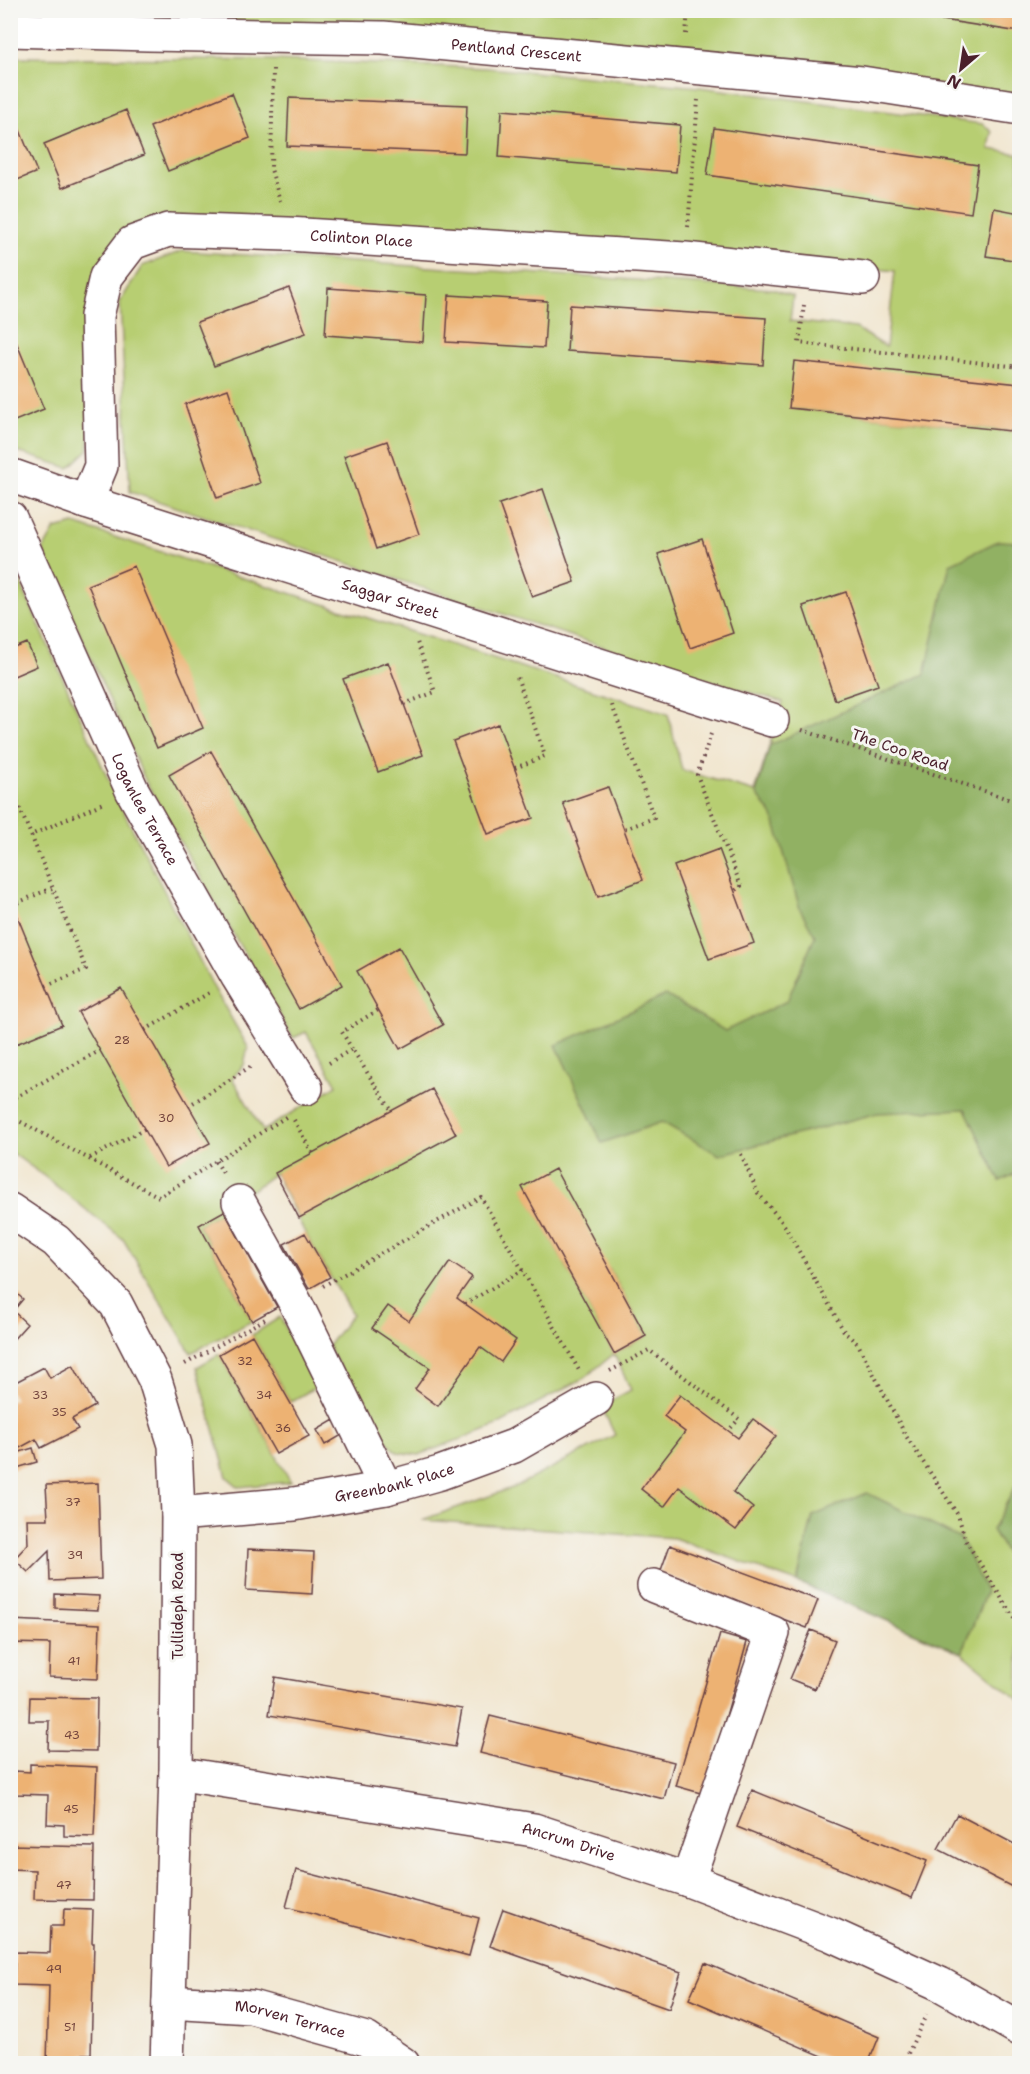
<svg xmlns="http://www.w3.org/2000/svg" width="1030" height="2074" viewBox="0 0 1030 2074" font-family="'Shantell Sans',sans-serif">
  <rect width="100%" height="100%" fill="#f6f6f2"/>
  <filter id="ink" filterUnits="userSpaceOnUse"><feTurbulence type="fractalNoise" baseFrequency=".0167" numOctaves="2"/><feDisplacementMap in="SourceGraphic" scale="12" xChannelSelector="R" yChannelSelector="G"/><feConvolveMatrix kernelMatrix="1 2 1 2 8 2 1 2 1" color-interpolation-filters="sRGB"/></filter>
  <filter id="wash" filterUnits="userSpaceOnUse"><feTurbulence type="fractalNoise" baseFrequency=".008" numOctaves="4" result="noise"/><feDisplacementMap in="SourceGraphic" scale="24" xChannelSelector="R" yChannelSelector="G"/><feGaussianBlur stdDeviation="1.35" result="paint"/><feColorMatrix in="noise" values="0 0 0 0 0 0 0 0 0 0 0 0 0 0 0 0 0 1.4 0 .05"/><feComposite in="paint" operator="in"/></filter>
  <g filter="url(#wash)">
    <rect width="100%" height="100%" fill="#f1e5cd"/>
    <path fill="#b7ce72" stroke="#80764e" stroke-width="1.5" fill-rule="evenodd" d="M23,11H1019V96L25,21Z
      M17,57L273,60L487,68L699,87L983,124L992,132L989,149L1019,154V384L790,408L1019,432V1700L962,1653L986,1592L813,1516L797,1582L674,1538L422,1520L515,1487L615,1435L601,1406L631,1390L614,1354L584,1378L497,1425L419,1455L397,1452L372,1425L328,1346L352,1314L305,1233L275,1173L224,1211L199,1225L252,1321L191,1353L123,1239L40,1173L11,1152L10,560L116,797L215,990L248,1047L244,1065L232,1078L263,1131L337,1085L306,1032L293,1038L146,782L43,550L55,529L74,524L668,714L682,770L755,792L783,702L681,672L130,492L120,302L142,266L182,251L773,289L793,296L790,321L856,328L886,347L895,271L687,248L122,237L88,450L69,468L11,450V58ZM523,1187L610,1270L646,1336L614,1354Z
      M280,1317L318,1386L290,1402L252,1335Z
      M219,1354L291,1482L239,1487L227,1477L197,1367Z"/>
    <path fill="#91b164" stroke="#6e6848" stroke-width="1.5" d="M998,541L1020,542V922L1015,924L1020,931L1019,1172L1000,1181L965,1109L878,1113L719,1155L662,1122L602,1143L556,1045L666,995L725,1031L787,1001L815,936L800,909L773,816L756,793L770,745L925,674L950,564Z
      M1019,1480V1574L992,1530Z
      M867,1493L961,1539L986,1592L962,1653L797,1582L813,1516Z"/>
    <g id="blocks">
      <path fill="#edb273" d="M925,10H1020V32L924,17Z
        M232,93L250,138L168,171L150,127Z
        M289,98L467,105L465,153L287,146Z
        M126,110L144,155L62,188L44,144Z
        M502,110L680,125L676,172L499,157Z
        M19,128L37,172L10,183V131Z
        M714,128L978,165L971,213L707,175Z
        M994,208L1020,213V261L986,256Z
        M289,288L306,333L214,366L197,322Z
        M328,288L426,295L423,342L325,335Z
        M449,295L547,301L544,348L446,342Z
        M570,305L766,318L763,365L567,351Z
        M10,327L44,409L10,423Z
        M794,361L1020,384V432L789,408Z
        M228,389L260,483L217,498L185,404Z
        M387,441L419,534L376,549L344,456Z
        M543,489L575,582L532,597L499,504Z
        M702,539L733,633L690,648L658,554Z
        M134,566L203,728L157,748L88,585Z
        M846,592L878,685L835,700L803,606Z
        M27,643L37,666L14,676L10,668V650Z
        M388,662L423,755L378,772L343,679Z
        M498,724L533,818L488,834L453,741Z
        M211,751L342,985L299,1009L169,775Z
        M608,787L643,880L598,897L563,803Z
        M719,849L754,943L709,959L674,866Z
        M11,901L62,1025L16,1044L10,1030Z
        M399,947L443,1025L400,1049L357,971Z
        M121,988L210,1143L166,1167L78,1012Z
        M432,1089L456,1134L299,1218L275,1173Z
        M555,1169L646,1336L614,1354L522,1187Z
        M224,1211L277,1307L252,1321L199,1225Z
        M305,1233L330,1277L309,1289L284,1244Z
        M450,1262L472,1277L457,1298L516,1340L501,1362L480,1347L438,1406L415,1389L430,1368L372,1328L388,1306L409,1321Z
        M10,1288L23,1299L13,1311L27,1324L10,1343Z
        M252,1335L309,1436L276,1454L219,1354Z
        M73,1365L95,1406L72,1419L78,1429L41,1448L36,1439L14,1451L10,1444V1401L15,1399L10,1391V1385L44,1367L50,1378Z
        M680,1395L738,1438L753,1419L776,1436L733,1492L753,1508L736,1530L679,1487L664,1507L641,1489L685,1432L664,1416Z
        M334,1420L342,1435L325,1445L317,1430Z
        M33,1448L37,1462L10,1470V1455Z
        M98,1483L101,1579L50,1581L49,1551L28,1572L14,1559L28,1544L27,1519H48L46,1485Z
        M670,1545L818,1600L807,1628L660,1573Z
        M248,1549L314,1552L312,1594L246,1590Z
        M55,1594L99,1596L98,1610L55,1608Z
        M10,1620L100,1624L98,1679L49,1677L50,1644L10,1643Z
        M811,1630L835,1640L815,1689L790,1679Z
        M720,1634L747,1642L704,1794L676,1786Z
        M275,1677L462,1709L455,1747L269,1715Z
        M30,1697L97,1698L96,1751L48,1750L49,1721H29Z
        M490,1716L674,1762L664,1799L480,1753Z
        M30,1764L97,1767L94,1837L64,1836V1825L47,1824L48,1795L14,1794L15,1771L30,1772Z
        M752,1790L927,1861L912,1898L737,1827Z
        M957,1814L1020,1847V1891L938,1849Z
        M10,1845L94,1847L93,1900L34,1899L35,1870L10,1869Z
        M296,1870L479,1918L469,1956L286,1907Z
        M64,1909L93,1910L92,1943H94L91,2054H83V2064H47L49,1986L14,1985L15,1952L50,1953L51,1926H63Z
        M503,1909L681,1972L669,2009L490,1946Z
        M705,1963L879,2037L868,2064H841L689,1999Z
        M312,2059L342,2060V2064H312Z"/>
    </g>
  </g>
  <g filter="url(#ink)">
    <use href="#blocks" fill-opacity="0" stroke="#633d43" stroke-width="1.5"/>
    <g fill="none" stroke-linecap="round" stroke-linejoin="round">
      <defs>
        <g id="minor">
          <path id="s1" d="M10,30L148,34L383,38L862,83L1020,108"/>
          <path id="s2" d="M10,475L86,502L772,720"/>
          <path id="s3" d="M86,502L101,466L97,316L106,277L132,243L168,230L288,234L685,259L863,278"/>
          <path id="s4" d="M10,518L132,790L238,977L306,1088"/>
          <path d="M239,1202L295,1302L386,1488"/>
          <path d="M10,1210L56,1241L116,1304L155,1380L175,1445L178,1514L176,1773L167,2064"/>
          <path id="s5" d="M178,1514L294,1504L386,1488L440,1473L514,1446L596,1399"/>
          <path d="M654,1586L773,1633L688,1880"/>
          <path id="s6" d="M176,1773L534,1830L688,1880L830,1934L940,1984L1020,2029"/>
          <path id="s7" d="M169,2002L251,2007L366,2039L403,2064"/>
        </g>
      </defs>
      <use href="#minor" stroke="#633d43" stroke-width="36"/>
      <path stroke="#633d43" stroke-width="4" stroke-dasharray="1.5 4.5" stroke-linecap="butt" d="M686,34L688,10
        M273,69L271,169L280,201
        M688,227L698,100
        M804,305L799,343L1020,367
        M404,704L435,692L417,642
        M612,705L654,818L624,829
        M802,730L1020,803
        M711,734L697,775L741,886L735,891
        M515,768L545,756L516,674
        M10,786L31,835
        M12,905L52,888
        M46,986L86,969L31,835L103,803
        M145,1030L209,993
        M352,1049L342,1032L378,1010
        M329,1063L352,1049L392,1111
        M10,1100L99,1051
        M188,1106L253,1065
        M10,1116L159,1197L289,1115
        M294,1120L312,1153
        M741,1154L758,1193L783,1223L845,1333L858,1344L906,1436L958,1515L966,1541L1020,1628
        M90,1158L145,1129
        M216,1161L223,1173
        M323,1286L481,1197L580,1372
        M465,1304L523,1270
        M185,1364L267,1318
        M610,1371L649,1350L739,1419L728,1431
        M903,2064L926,2015"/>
      <use href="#minor" stroke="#fff" stroke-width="33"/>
    </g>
  </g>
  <g text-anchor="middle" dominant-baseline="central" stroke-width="6" stroke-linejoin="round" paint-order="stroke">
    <g font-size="12" fill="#73443d">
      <text x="122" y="1040">28</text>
      <text x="166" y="1118">30</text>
      <text x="245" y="1361">32</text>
      <text x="40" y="1395">33</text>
      <text x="264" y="1395">34</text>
      <text x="59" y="1412">35</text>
      <text x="283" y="1428">36</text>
      <text x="73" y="1502">37</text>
      <text x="75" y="1555">39</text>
      <text x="74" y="1661">41</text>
      <text x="72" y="1735">43</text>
      <text x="71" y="1809">45</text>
      <text x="64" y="1885">47</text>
      <text x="54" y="1969">49</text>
      <text x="70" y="2027">51</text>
    </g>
    <g font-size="15" fill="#4a1f2b" stroke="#f6f6f2">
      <text stroke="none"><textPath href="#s1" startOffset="507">Pentland Crescent</textPath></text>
      <text stroke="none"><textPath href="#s3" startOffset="504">Colinton Place</textPath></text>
      <text stroke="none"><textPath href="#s2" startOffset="400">Saggar Street</textPath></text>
      <text transform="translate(900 750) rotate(19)">The Coo Road</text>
      <text stroke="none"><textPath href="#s4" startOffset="321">Loganlee Terrace</textPath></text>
      <text stroke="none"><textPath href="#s5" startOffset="219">Greenbank Place</textPath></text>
      <text transform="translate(178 1606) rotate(-90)">Tullideph Road</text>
      <text stroke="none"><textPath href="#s6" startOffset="399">Ancrum Drive</textPath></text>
      <text stroke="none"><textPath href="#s7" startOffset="123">Morven Terrace</textPath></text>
    </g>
  </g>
  <rect width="1030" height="2074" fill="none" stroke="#f6f6f2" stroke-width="36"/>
  <g transform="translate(961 69) rotate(209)" stroke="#f6f6f2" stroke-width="4.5" paint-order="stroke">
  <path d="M0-4.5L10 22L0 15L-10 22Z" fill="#4a1f2b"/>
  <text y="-9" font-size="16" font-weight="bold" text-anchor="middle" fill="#4a1f2b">N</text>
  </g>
</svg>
